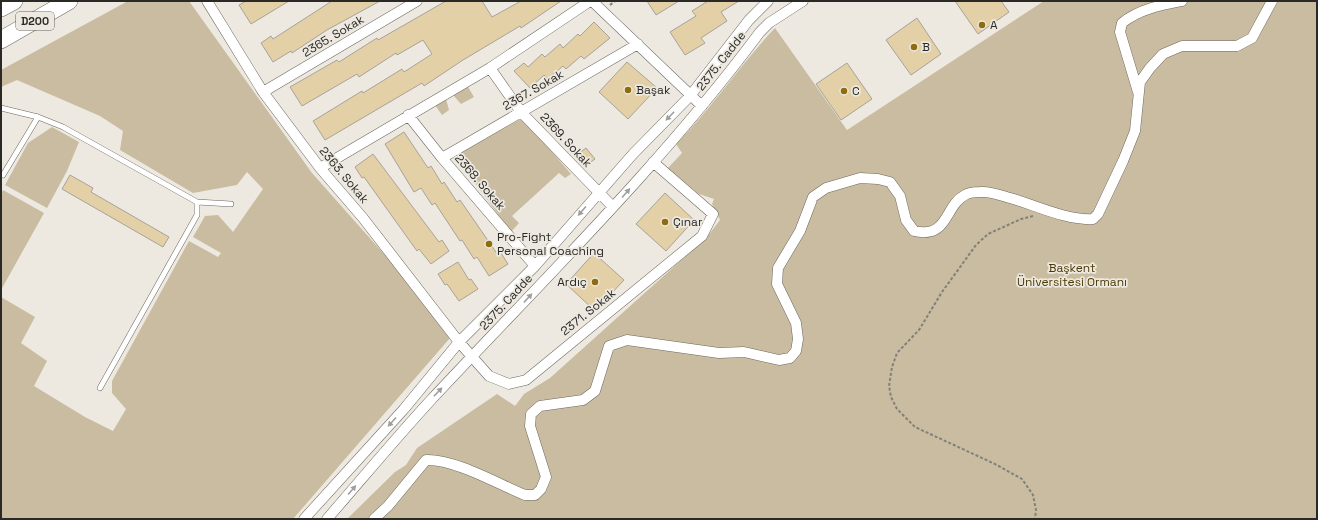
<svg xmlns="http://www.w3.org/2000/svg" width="1318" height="520" viewBox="0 0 1318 520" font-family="'Space Grotesk',sans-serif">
  <rect width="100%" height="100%" fill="#ede9e0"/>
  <path fill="#c9bca0" d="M128,1H189L312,173L415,289L450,338L293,519H1V297L35,317L21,343L47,361L34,386L85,417L113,431L126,409L112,393V381L189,241L218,257L221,253L193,237L205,216L218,215L233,232L263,189L247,172L237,185L193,193L120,150L123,131L100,116L17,80L1,87V70Z
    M1044,1H1317V519H347L395,472L406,465L417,448L497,394L515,406L524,394L550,378L707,237L720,220L712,204L714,199L699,194L668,168L682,153L676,144C712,108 740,65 775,28L847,130Z
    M468,87L474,97L461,104L453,95Z
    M446,99L449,110L442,115L435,105Z
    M523,118L571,174L565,178L559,173L512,216L519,223L511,232L457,158L458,152Z
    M52,127L79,142L67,171L47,208L5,185L28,143Z
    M3,190L44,213L1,290V194Z"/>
  <path fill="#e3d0a6" stroke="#a7a39a" d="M246,1H289L251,24L239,5Z
    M332,1H380L327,30L292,53L291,51L273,62L261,43L271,36L273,39Z
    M446,1H482L492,17L521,1H561L521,28L520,26L463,60L424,86L422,83L325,140L313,121L362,91L363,93L402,69L404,72L432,54L423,40L397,55L396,53L359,77L357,74L302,106L290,87L337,60L339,62L377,38L378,40Z
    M647,1H679L656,15Z
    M708,1H739L721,12L727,21L701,38L705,43L685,55L670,32L696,16L692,11Z
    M955,1H1001L1009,12L978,34Z
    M917,18L941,54L911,75L886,40Z
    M594,22L610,38L584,59L581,56L566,69L563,66L548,79L544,75L530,88L514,71L524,63L528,67L542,54L545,57L560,44L563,48L578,34L580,36Z
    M627,62L657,88L628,119L599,92Z
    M847,63L872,99L841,120L816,84Z
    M404,132L428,168L431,166L442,184L444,182L457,202L460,200L498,255L501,253L508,264L489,276L477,257L474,259L462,240L460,241L435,203L432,205L421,188L414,192L385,144Z
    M586,148L595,159L587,165L578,154Z
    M373,154L439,242L442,240L449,251L431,264L419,249L417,251L364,177L362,178L355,167Z
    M70,175L93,188L91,192L169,237L163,247L62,189Z
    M665,193L694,220L666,251L636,224Z
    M594,253L624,280L595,311L566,284Z
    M458,262L469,280L471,279L478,289L459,301L447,284L445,285L438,274Z"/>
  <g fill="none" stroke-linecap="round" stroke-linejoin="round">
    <defs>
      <path id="service" d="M1,108L38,117L63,127L197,202L231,204
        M3,175L38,117
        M100,388L197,215V202"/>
      <path id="minor" d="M207,1L263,92L320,168L363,218L459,342L489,376L509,384L526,380L702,236L713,214L653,162
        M592,1L702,106
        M490,68L521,112L613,207
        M263,92L417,1
        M1138,92L1120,32L1122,23C1139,9 1161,5 1182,1
        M408,115L442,158L535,266
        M442,158L638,44
        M320,168L490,68L590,1
        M304,519L404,409L459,342L535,266L633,154L690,96L749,20L768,1
        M327,519C361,480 395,439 430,401C543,280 662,164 760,32L769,23L803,1
        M374,519L388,506L426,460C455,459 498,484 525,495H535L541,489L546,477L530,426L531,414L540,406L583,400L595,391L609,346L627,340L719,353L744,352L779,360L790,358L796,351L798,339L796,323L777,284L778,268L800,231L813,197L826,188L860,178L878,179L890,182L900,196L906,220L914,231C949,239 944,206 965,195C968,193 976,192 980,192C990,191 1000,195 1010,198C1035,205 1068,221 1093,219L1098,214L1123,161L1135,131L1140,82L1150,68L1163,54L1182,46H1237L1252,38L1272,1"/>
      <path id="trunk" d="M1,8L14,1
        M1,40L69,1"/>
    </defs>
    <use href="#service" stroke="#6c6861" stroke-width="6"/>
    <use href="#minor" stroke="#6c6861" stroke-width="11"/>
    <use href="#trunk" stroke="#6c6861" stroke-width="18"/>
    <path stroke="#82807a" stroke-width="2" stroke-dasharray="3 2" stroke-linecap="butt" d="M610,5L615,1
      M1033,216L1021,219L988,234L976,245L942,292L919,330L897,353L892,367L889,386L891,397L897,409L915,427L995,464L1022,479L1033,495L1036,510L1035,519"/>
    <use href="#service" stroke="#fff" stroke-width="5"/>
    <use href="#minor" stroke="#fff" stroke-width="10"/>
    <use href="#trunk" stroke="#fff" stroke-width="17"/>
  </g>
  <defs><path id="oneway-solid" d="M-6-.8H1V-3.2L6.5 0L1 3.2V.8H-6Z"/></defs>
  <g fill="#9f9f9d">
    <use href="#oneway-solid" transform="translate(670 116) rotate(134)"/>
    <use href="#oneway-solid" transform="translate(626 193) rotate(-49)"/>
    <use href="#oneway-solid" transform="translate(582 211) rotate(131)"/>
    <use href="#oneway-solid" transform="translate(528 298) rotate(-47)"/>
    <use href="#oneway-solid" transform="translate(438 392) rotate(-46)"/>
    <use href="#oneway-solid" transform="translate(392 422) rotate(132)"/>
    <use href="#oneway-solid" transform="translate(352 490) rotate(-49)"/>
  </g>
  <g fill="#8e6d10" stroke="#ede9e0" stroke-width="1.5">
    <circle cx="982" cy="25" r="4"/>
    <circle cx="914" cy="47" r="4"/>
    <circle cx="628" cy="90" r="4"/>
    <circle cx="844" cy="91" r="4"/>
    <circle cx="665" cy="222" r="4"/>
    <circle cx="489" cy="244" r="4"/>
    <circle cx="595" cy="282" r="4"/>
  </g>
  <g text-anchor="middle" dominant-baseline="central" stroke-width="3.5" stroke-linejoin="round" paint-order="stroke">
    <rect fill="#ede9e0" stroke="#64635e" stroke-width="1" x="16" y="12" width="38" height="18" rx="3"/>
    <g font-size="11" font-weight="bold" fill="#2a2926">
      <text x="35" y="21">D200</text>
    </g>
    <g font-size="12" fill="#2a2926" stroke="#ede9e0" text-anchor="start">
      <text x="990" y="25">A</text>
      <text x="922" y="47">B</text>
      <text x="636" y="90">Başak</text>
      <text x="852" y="91">C</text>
      <text x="673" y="222">Çınar</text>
      <text x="497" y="237">Pro-Fight<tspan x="497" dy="14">Personal Coaching</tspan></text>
      <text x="587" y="282" text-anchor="end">Ardıç</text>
    </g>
    <g font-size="12" fill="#2a2926" stroke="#ede9e0">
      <text transform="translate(333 36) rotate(-31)">2365. Sokak</text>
      <text transform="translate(721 61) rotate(-52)">2375. Cadde</text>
      <text transform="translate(533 90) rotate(-30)">2367. Sokak</text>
      <text transform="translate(566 140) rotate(47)">2369. Sokak</text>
      <text transform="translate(344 175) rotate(50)">2363. Sokak</text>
      <text transform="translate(480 182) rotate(49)">2368. Sokak</text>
      <text transform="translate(506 302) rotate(-47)">2375. Cadde</text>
      <text transform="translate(588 312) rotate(-39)">2371. Sokak</text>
    </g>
    <g font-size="12" fill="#4d3902" stroke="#ede9e0">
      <text x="1072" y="268">Başkent<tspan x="1072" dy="14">Üniversitesi Ormanı</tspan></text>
    </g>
  </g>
  <rect width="1318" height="520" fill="none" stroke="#2a2926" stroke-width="4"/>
</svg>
